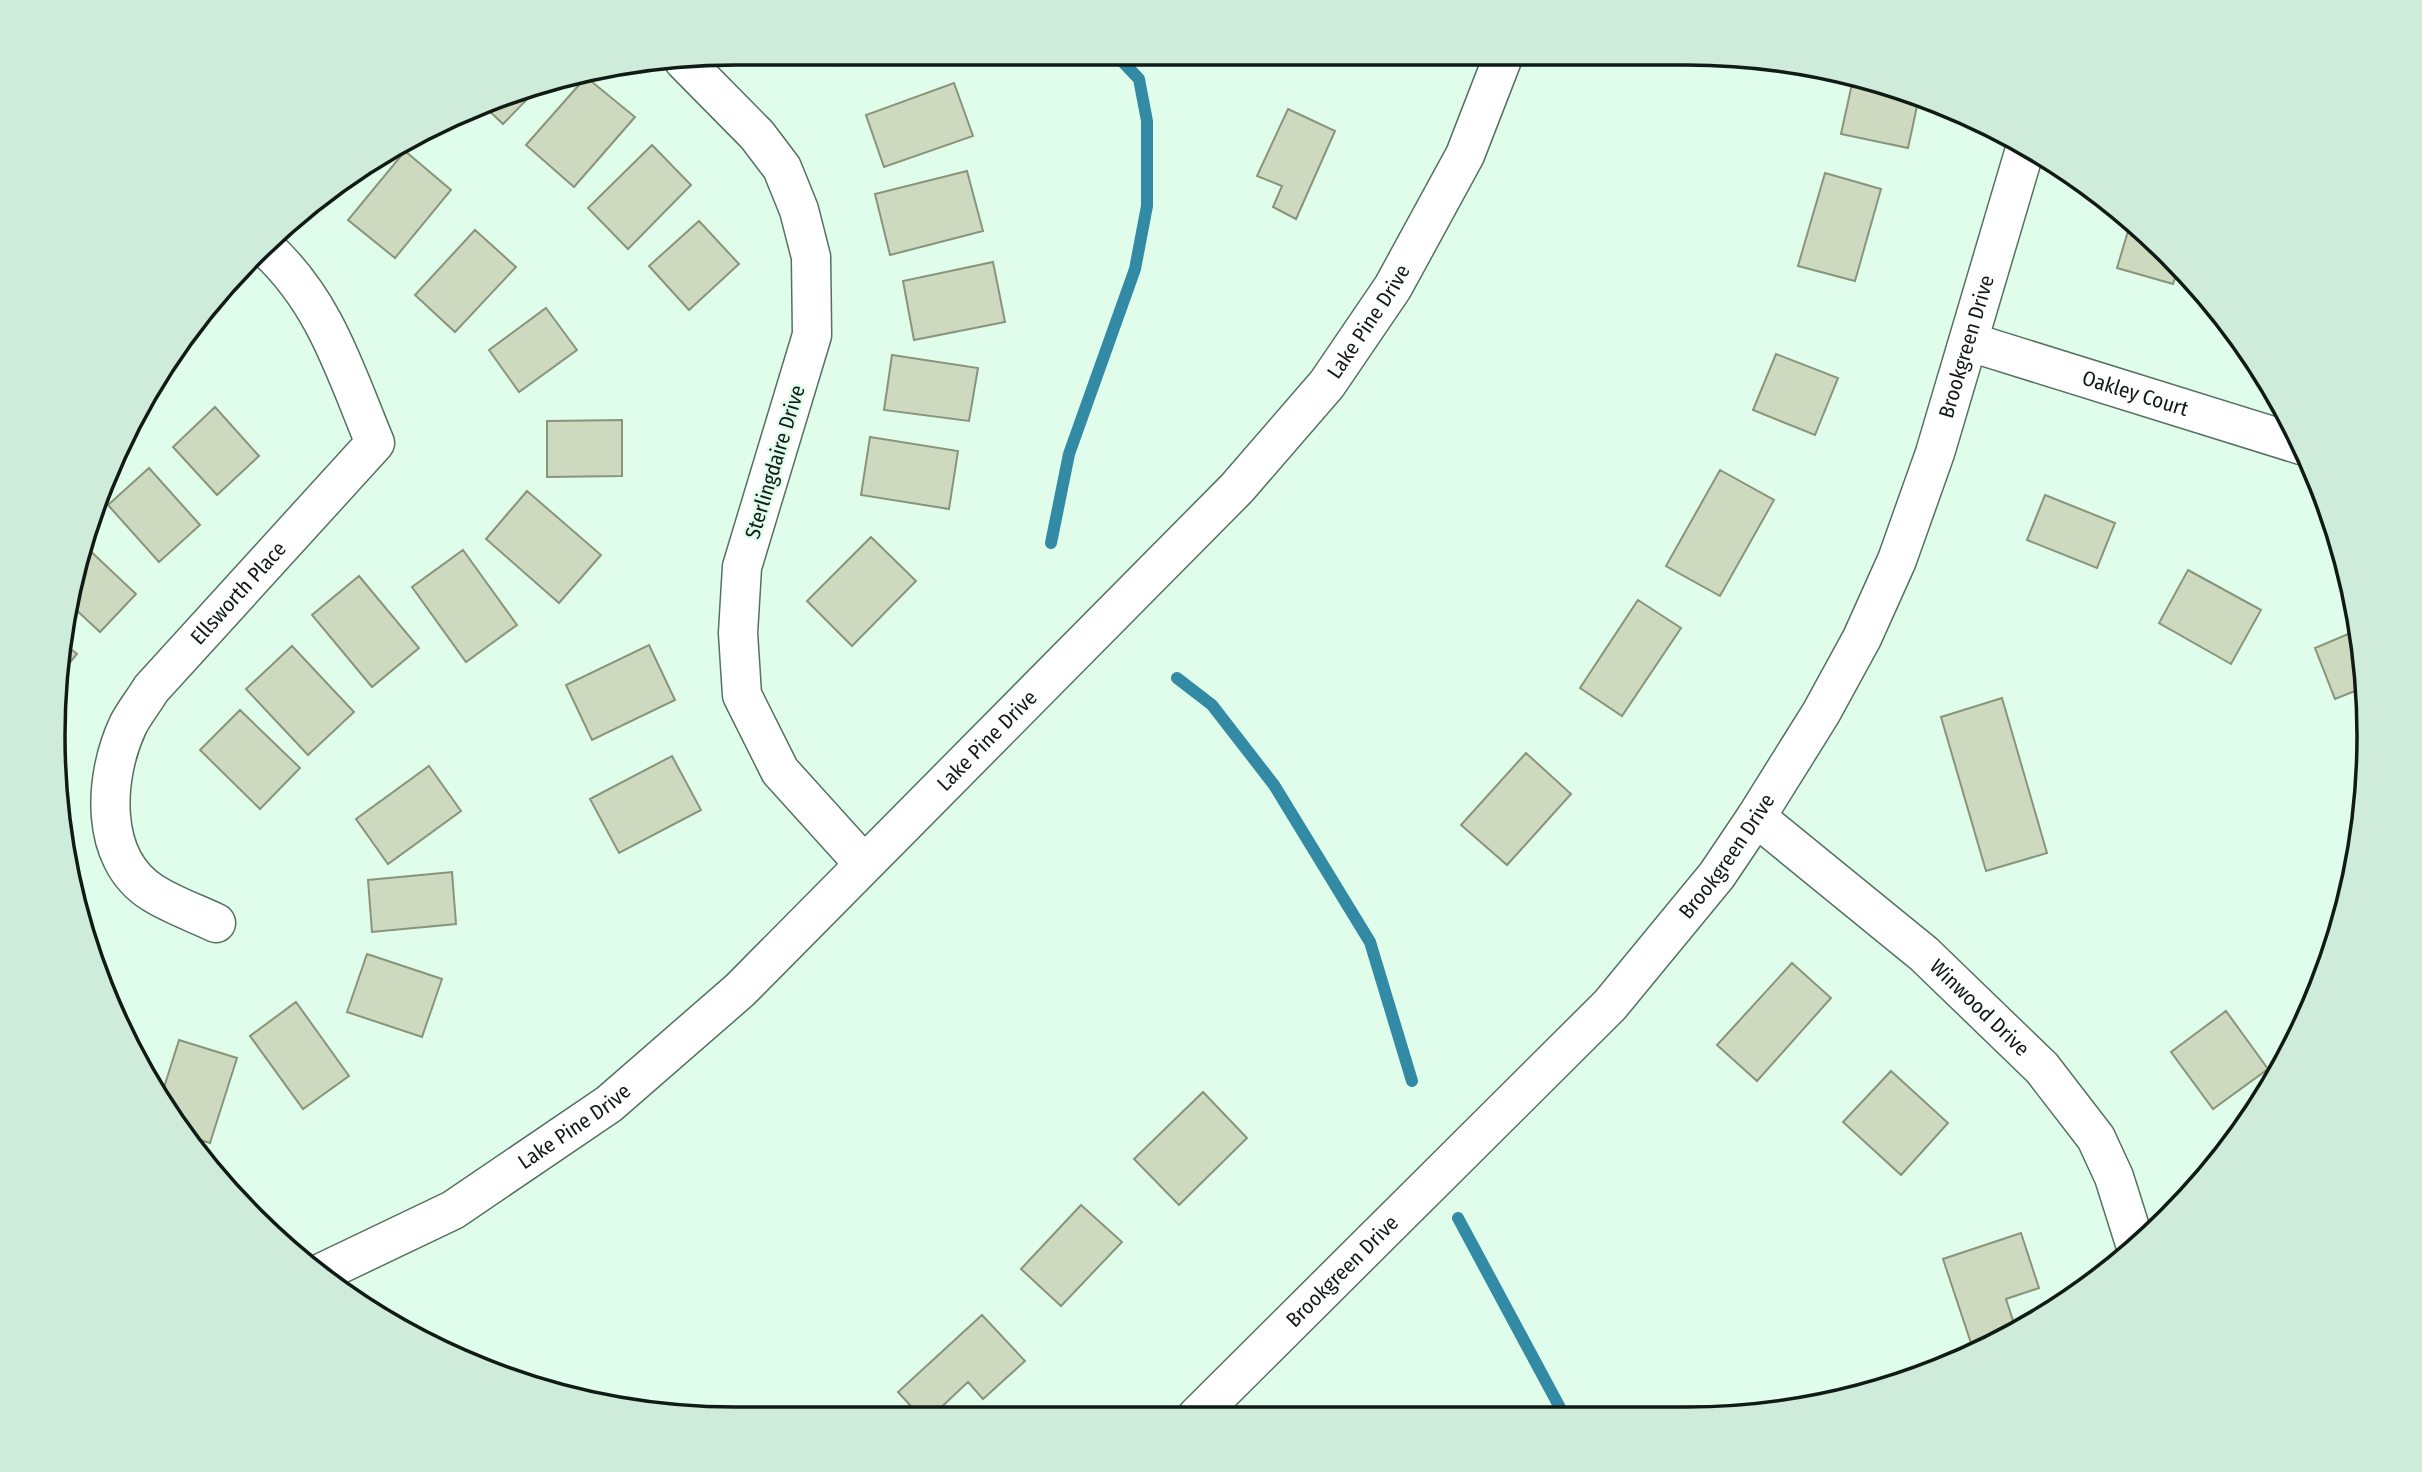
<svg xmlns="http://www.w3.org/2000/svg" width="2422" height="1472" viewBox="0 0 2422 1472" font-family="'Fira Sans Condensed',sans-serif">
  <rect width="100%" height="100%" fill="#e0fdeb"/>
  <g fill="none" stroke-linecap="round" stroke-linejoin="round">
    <path stroke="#338aa5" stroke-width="12" d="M1051,543L1069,454L1135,269L1147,206V121L1139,79L1121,60L1110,55
      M1177,678L1212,705L1274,785L1370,942L1412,1081
      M1458,1218L1565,1417"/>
  </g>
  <path fill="#cedabf" stroke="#89947b" stroke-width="2" d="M827,53H851L837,65Z
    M586,77L635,117L574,187L526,145Z
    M1853,79L1919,97L1908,148L1841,134Z
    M954,83L973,136L884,167L866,115Z
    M542,84L503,124L481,103L517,89Z
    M1288,109L1335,131L1296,219L1273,207L1282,186L1257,176Z
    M652,145L691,185L628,249L588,208Z
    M405,151L451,190L395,258L348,220Z
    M967,171L983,231L890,255L875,194Z
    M1825,173L1881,189L1855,281L1798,266Z
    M699,221L739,264L689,310L649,266Z
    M2131,221L2179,266L2173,284L2117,268Z
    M475,230L516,267L455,332L415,295Z
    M993,262L1005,322L914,340L903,281Z
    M546,308L577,350L519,392L489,350Z
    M1776,354L1838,378L1815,435L1753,410Z
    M892,355L978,368L969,421L884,410Z
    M215,407L259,456L217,495L173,447Z
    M622,420V476L547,477V421Z
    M870,437L958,451L949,509L861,495Z
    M149,468L200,525L159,562L108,505Z
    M1720,470L1774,500L1720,596L1666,566Z
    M527,491L601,555L559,603L486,539Z
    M2045,495L2115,523L2097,568L2027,540Z
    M871,537L916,581L852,646L807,601Z
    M84,545L136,594L100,632L74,608Z
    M463,550L517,625L466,662L412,587Z
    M2188,570L2261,610L2231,664L2159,623Z
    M359,576L419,648L372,687L312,615Z
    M1638,600L1681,628L1622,716L1580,688Z
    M2360,629L2365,687L2335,699L2315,648Z
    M649,645L675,700L592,740L566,685Z
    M67,646L77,654L63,671Z
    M292,646L354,712L308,755L246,689Z
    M2002,698L2047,853L1986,871L1941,717Z
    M240,710L300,768L260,809L200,750Z
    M1526,753L1571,794L1507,865L1461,825Z
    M672,756L701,810L619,853L590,799Z
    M429,766L461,811L388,864L356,819Z
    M452,872L456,924L372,932L368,880Z
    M367,954L442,979L422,1037L347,1012Z
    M1792,963L1831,998L1757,1081L1717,1045Z
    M296,1002L349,1076L303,1109L250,1036Z
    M2226,1011L2268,1069L2213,1109L2171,1052Z
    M179,1040L237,1058L210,1143L183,1135L160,1100Z
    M1891,1071L1948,1123L1901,1175L1843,1122Z
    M1203,1092L1247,1138L1179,1205L1134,1159Z
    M1081,1205L1122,1242L1061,1306L1021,1269Z
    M2021,1233L2039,1288L2006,1299L2017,1333L1974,1352L1943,1259Z
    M982,1315L1025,1361L983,1399L968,1382L933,1415H919L898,1392Z"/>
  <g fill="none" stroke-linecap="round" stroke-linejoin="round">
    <defs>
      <g id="minor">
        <path d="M684,61L757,135L782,168L799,210L811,257L812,335L742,567L738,633L742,695L780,771L864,864"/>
        <path id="s1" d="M1970,342L2301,445"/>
        <path id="s2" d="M1756,817L1924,954L2042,1068L2096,1138L2114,1177L2137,1250"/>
        <path id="s3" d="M216,923C195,913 172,905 153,893C98,859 104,776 128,725C134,713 144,701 151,689L375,443C345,371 325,302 266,248"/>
        <path id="s4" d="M317,1275L453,1210L609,1104L740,990L1237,488L1327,384L1393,287L1465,155L1503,57"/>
        <path id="s5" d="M1197,1416L1610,1005L1717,875L1756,817L1821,713L1862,638L1897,560L1935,453L2025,149"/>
      </g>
    </defs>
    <use href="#minor" stroke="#567061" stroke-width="41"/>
    <use href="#minor" stroke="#fff" stroke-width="38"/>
  </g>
  <g text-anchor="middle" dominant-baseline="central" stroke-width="5" stroke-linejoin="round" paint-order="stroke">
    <g font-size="21" fill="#111b16" stroke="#e0fdeb">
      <text stroke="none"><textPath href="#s4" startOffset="1432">Lake Pine Drive</textPath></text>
      <text stroke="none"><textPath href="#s5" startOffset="1339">Brookgreen Drive</textPath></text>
      <text stroke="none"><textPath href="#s1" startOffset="173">Oakley Court</textPath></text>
      <text transform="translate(775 462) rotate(-73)">Sterlingdaire Drive</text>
      <text stroke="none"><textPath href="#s3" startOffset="427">Ellsworth Place</textPath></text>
      <text stroke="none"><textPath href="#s4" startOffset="864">Lake Pine Drive</textPath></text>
      <text stroke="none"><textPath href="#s5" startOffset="772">Brookgreen Drive</textPath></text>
      <text stroke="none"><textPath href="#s2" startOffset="294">Winwood Drive</textPath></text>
      <text stroke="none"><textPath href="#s4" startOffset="298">Lake Pine Drive</textPath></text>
      <text stroke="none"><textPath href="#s5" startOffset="205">Brookgreen Drive</textPath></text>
    </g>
  </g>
  <path d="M0 0H2422V1472H0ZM736 65H1686A671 671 0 0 1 2357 736V736A671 671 0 0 1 1686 1407H736A671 671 0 0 1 65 736V736A671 671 0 0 1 736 65Z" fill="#cfebda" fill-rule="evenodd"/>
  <path fill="none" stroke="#111b16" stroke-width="3.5" d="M736 65H1686A671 671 0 0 1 2357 736V736A671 671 0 0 1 1686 1407H736A671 671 0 0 1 65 736V736A671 671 0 0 1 736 65Z"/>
</svg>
